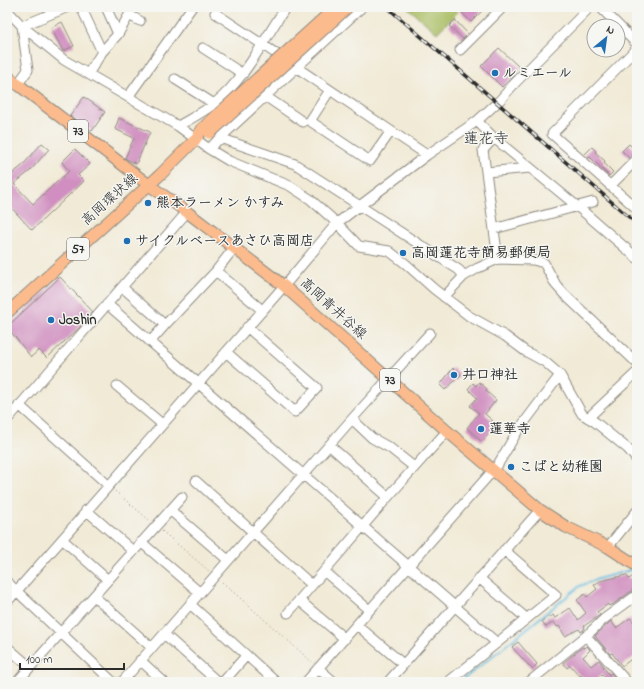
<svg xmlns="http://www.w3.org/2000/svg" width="644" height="689" viewBox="0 0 644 689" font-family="'Indie Flower','Klee One',sans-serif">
  <rect width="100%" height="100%" fill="#f6f6f2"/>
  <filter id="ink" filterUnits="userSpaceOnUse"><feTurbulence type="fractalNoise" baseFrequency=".025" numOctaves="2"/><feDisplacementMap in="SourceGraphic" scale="8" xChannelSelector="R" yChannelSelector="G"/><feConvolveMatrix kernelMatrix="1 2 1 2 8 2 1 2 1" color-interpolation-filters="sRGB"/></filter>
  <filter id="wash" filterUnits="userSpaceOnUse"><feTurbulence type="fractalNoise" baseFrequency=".012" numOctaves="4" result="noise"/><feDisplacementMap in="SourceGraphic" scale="16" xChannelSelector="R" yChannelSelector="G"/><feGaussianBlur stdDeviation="0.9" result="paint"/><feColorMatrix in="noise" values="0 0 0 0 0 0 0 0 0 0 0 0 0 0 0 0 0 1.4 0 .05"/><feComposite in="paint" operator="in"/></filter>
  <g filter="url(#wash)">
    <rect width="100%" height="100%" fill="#f1ead6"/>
    <path fill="#aabe63" stroke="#6a7447" d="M407,7H458L455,9L458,12L437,33Z"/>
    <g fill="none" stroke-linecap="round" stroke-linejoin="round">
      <path stroke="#63bce0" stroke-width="2" d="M460,682L580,586L598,579L634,569"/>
    </g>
    <g id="blocks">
      <path fill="#d08fc0" d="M456,7H479L483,10L471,22Z
        M455,20L468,34L463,39L449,26Z
        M62,22L74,46L63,51L51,28Z
        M499,48L521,69L502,87L481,66Z
        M84,97L105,112L92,131L70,116Z
        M119,118L150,132L136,164L125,158L134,138L115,129Z
        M42,143L49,149L30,171L14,184L33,204L69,171L62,162L75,149L90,164L78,175L84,181L32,230L7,203V178L22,166Z
        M629,144L636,151L629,158L622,151Z
        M592,147L596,151L595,152L605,161L604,163L613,172L609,176L590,157L589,158L584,155Z
        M60,277L93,312L81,326L47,358L39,350L31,357L7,327Z
        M453,368L461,375L445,390L440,385Z
        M479,382L487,389L486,391L496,400L485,414L493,421L491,424L494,427L482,442L467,428L479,413L470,406L477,398L468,389L473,383L476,386Z
        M637,573V589L633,590L612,605V604L609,606L608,604L597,612L600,615L584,626L585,628L581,632L579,629L565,636L559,626L557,627L554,622L546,627L542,621L549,616L550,617L553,615L555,618L570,608L578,620L586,613L577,600L585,594L587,597L597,589L594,585L600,581L626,575L629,579Z
        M630,618L637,626L633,629L637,634V661L634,657L622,666L612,653L610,654L595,636L611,621L616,628Z
        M518,642L537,664L532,669L512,647Z
        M587,646L590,650L583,657L591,666L599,660L609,675L611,673L619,682H609L602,674L594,681L591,679L588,682L581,675L580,676L570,665L567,668L563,663L583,647L584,648Z"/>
    </g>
  </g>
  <g filter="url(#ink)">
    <use href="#blocks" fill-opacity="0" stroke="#8e8a80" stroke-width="1"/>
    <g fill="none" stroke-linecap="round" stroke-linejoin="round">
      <defs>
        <path id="minor" d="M81,7L102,52L88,74
          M600,7L637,44
          M7,10L22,26L64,60L178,126L209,149L229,161L290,186L310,199L337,223L359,246L389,251L406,264L434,289L469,316L505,336L525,351L545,362L560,375L582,414L595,422L628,449L637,460
          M215,13C274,52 332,91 391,131L370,161L310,121L330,90
          M22,26L68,7
          M118,34L129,15L140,21
          M203,48L243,74
          M637,48L552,134L637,209
          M460,50L503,7
          M102,52L118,34L106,7
          M175,79L214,104
          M17,85L28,70L22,26
          M265,96L303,122
          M128,97L192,7
          M477,121L494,138L578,207L637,258
          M178,126C190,119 204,112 215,103C246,78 264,39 286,7
          M391,131L427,155
          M220,138L361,8
          M494,138L483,150L498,259
          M209,149L220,138L295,164L459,270L464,276
          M486,172L530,168
          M610,186L637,159
          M494,229L593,202
          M216,271L234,248
          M122,287L165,325L150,342
          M444,297L464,276L478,268L498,259L533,260L544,263L556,285L564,294L637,363
          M107,304L497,643L556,595L504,550
          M165,325L216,271L262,310
          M226,352L295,412L317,388L247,327
          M117,386L162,424
          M19,405L108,485
          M588,418L637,372
          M352,419L372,438L390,448L414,467
          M7,420L187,212
          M329,445L388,497
          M196,481L312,585
          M86,510L133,551
          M170,510L228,560
          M62,539L108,580
          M141,542L199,592
          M608,547L637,511
          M324,571L369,610
          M479,578L526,618
          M7,582L113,682
          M94,596L151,647
          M299,600L345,639
          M7,602L284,286L337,223L427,155L477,121L500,100L514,84L590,7
          M190,604L276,682
          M288,613L388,497L447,431
          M357,625L403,664
          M164,634L218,682
          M586,636L627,682
          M7,647L30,667
          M140,660L164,682
          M318,668L334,682
          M17,682L182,497
          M122,682L352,419L430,333
          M223,682L246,656
          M306,682L497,466L517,432L560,375
          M388,682L540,510
          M448,682L497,643
          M529,682L586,636L604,619L637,595"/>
        <path id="major" d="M7,76L149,185L187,212L284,286L447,431L540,510L566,527L608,547L637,566
          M7,313L161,174L195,140L203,128"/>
      </defs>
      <use href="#minor" stroke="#8e8a80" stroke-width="11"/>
      <use href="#major" stroke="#8e8a80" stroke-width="13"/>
      <path stroke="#8e8a80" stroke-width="1" stroke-dasharray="1 3" stroke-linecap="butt" d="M115,491L149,520
        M162,531L209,571
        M222,582L312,662"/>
      <use href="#minor" stroke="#fff" stroke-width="9"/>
      <use href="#major" stroke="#fbbb8d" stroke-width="11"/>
      <defs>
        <path id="rail" d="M387,7L637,224"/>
      </defs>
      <use href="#rail" stroke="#2b2b2b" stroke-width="3.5"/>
      <use href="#rail" stroke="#f6f6f2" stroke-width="2" stroke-dasharray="6" stroke-linecap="butt"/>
      <defs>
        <path id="major-bridge" d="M203,128L336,7
          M210,133L348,7"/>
      </defs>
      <use href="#major-bridge" stroke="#8e8a80" stroke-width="13" stroke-linecap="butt"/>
      <use href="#major-bridge" stroke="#fbbb8d" stroke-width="11"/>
    </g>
  </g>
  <g fill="#1f6fb2" stroke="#f6f6f2" stroke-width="1.5">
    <circle cx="495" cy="73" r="4"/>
    <circle cx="148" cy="203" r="4"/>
    <circle cx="127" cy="241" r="4"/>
    <circle cx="403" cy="253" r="4"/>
    <circle cx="51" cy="320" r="4"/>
    <circle cx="454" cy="375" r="4"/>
    <circle cx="481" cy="429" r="4"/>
    <circle cx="511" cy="467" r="4"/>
  </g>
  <g text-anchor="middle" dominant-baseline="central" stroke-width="3" stroke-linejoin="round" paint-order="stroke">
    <g fill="#f6f6f2" stroke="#686867" stroke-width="1">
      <rect x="68" y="120" width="20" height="22" rx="3"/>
      <rect x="67" y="238" width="22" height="22" rx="3"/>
      <rect x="380" y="369" width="20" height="22" rx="3"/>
    </g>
    <g font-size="13" font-weight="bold" fill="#2b2b2b">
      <text x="78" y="131">73</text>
      <text x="78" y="249">57</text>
      <text x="390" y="380">73</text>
    </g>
    <g font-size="14" font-weight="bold" fill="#2b2b2b" stroke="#f6f6f2" text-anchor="start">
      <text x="503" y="73">ルミエール</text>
      <text x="156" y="203">熊本ラーメン かすみ</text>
      <text x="135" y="241">サイクルベースあさひ高岡店</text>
      <text x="411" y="253">高岡蓮花寺簡易郵便局</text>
      <text x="59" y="320">Joshin</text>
      <text x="462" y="375">井口神社</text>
      <text x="489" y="429">蓮華寺</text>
      <text x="519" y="467">こばと幼稚園</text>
    </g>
    <g font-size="14" fill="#2b2b2b" stroke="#f6f6f2">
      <text transform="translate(110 200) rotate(-42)">高岡環状線</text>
      <text transform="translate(333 309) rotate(42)">高岡青井谷線</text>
    </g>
    <g font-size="15" fill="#2b2b2b" stroke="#f6f6f2">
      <text x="486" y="139">蓮花寺</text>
    </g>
  </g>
  <rect width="644" height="689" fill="none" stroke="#f6f6f2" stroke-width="24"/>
  <g transform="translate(606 38) rotate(29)"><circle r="19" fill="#f6f6f2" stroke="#a5a5a2"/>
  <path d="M0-3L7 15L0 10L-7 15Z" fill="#1f6fb2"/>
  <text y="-6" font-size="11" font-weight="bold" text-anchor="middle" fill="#2b2b2b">N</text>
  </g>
  <path d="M20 663v6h104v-6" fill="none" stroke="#2b2b2b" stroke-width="2"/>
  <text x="26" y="663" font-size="12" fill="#2b2b2b" stroke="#f6f6f2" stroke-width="3" paint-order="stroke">100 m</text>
</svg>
